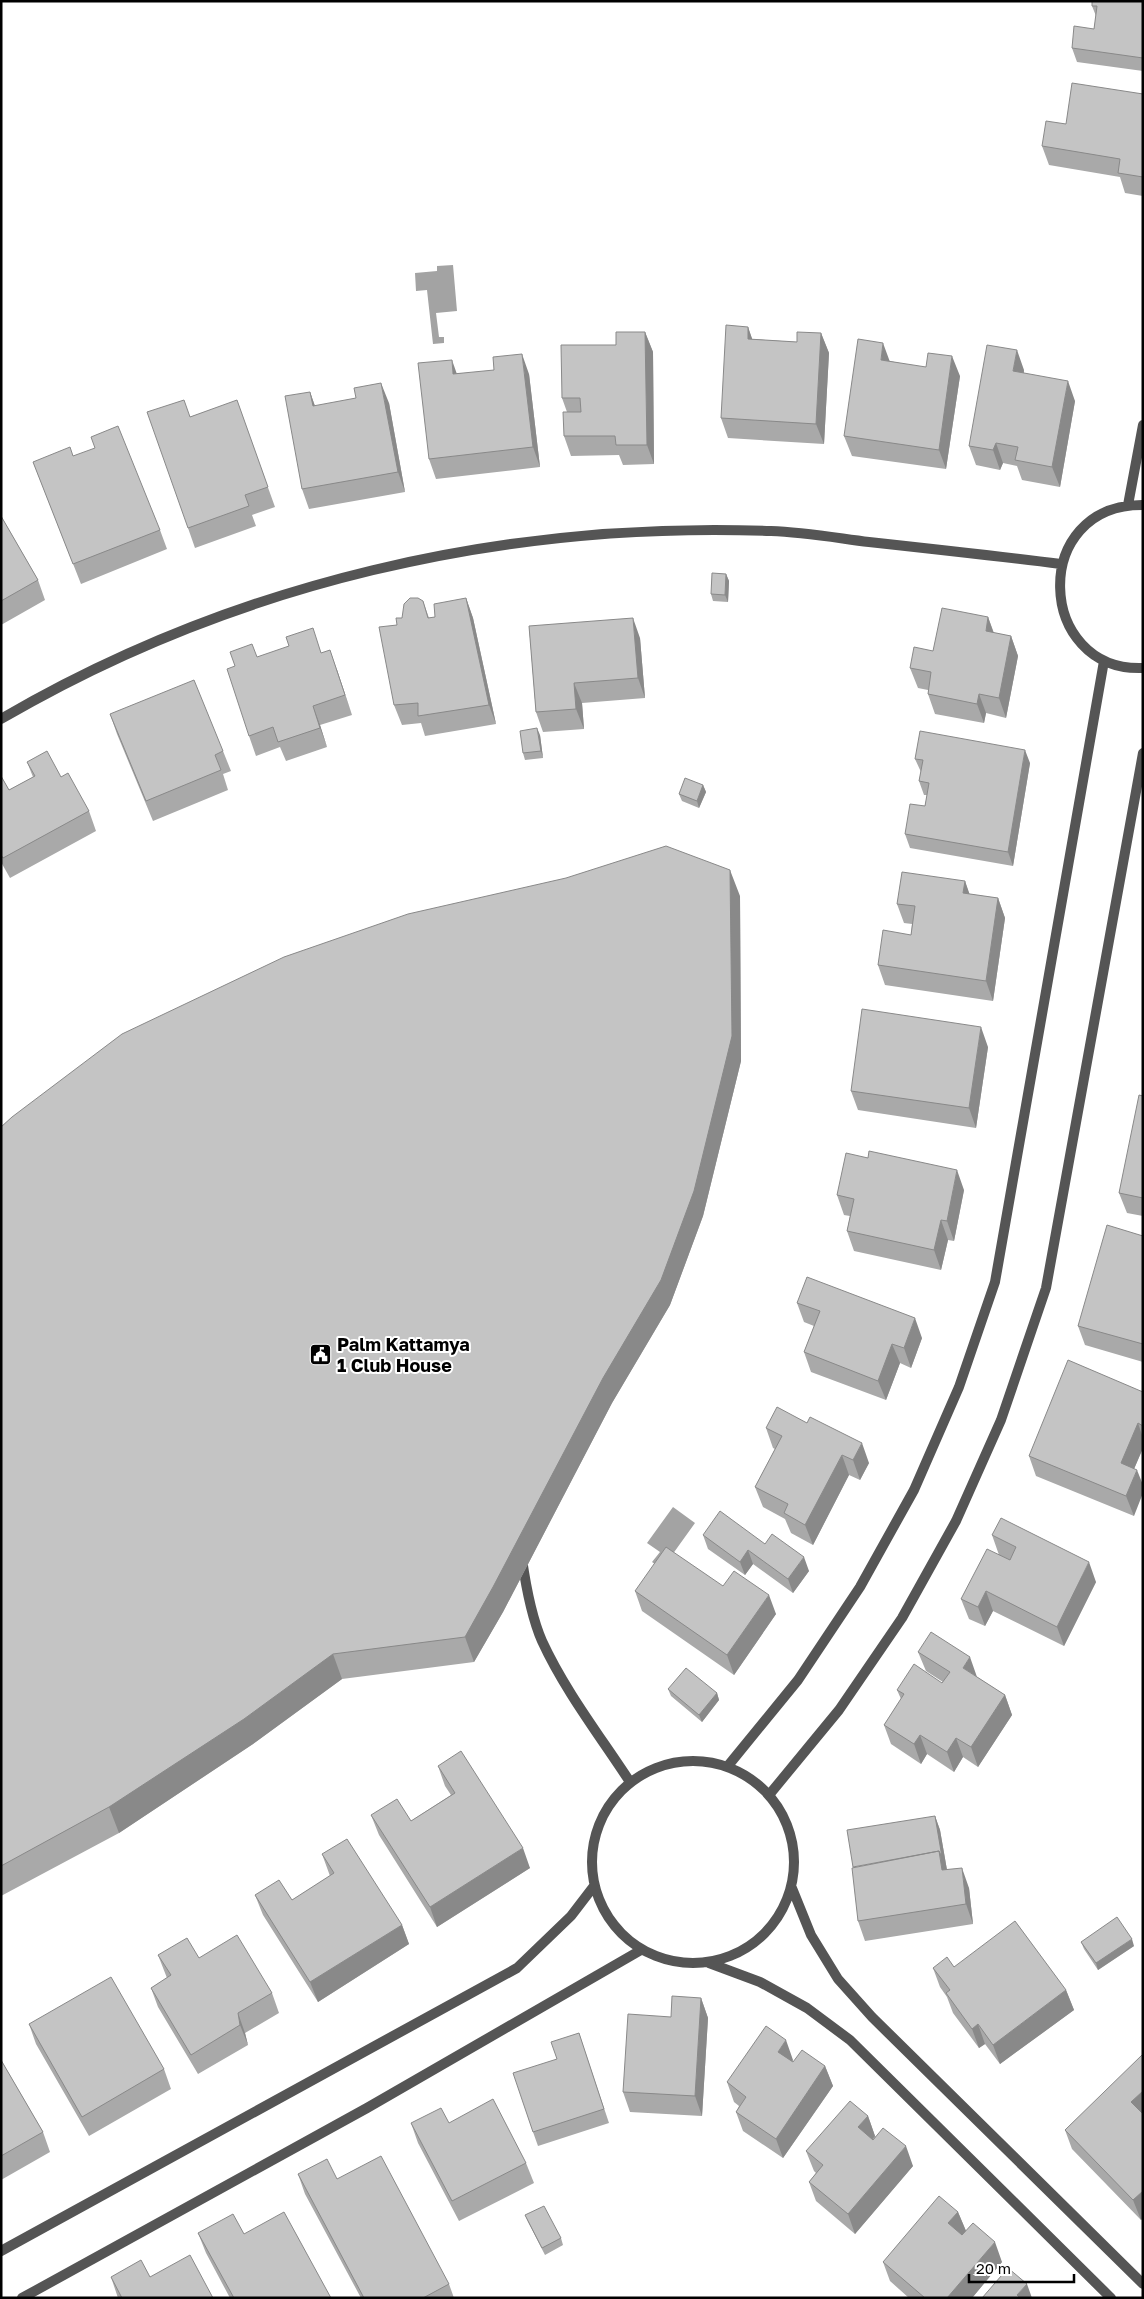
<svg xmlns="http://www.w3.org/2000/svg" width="1144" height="2299" viewBox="0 0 1144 2299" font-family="'Golos Text',sans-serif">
  <rect width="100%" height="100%" fill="#fff"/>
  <path fill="#a3a3a3" d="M453,265L457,311L436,313L439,337H444V343L433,344L427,290L416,291L415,273L437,271V266Z
    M673,1507L695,1523L662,1569L652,1562L660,1552L647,1543Z"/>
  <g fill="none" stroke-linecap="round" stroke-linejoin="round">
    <path stroke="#555" stroke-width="10" d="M1128,505L1143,425
      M1143,505C1029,504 1036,672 1143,668
      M1,719C234,583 502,521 771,531C804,532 837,538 869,542C933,549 997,556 1061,564
      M522,1559C526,1587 531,1616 542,1641C565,1691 600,1736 630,1782
      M592 1862a101 101 0 1 1 202 0a101 101 0 1 1-202 0Z
      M727,1767L798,1680L860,1587L914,1490L959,1387L995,1282L1104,661
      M769,1795L839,1710L902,1618L956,1521L1001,1420L1046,1288L1143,753
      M792,1888L811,1935L838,1979L872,2017L1143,2284
      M709,1963L760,1982L807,2008L850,2040L1111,2298
      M1,2251L517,1968L571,1916L594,1886
      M22,2298L367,2108L641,1950"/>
  </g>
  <path fill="#a9a9a9" d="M1143,1V71L1077,62L1072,48L1094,29L1096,16L1092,6Z
    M1143,94V196L1125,193L1120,177L1049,165L1042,146Z
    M748,327L752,339L797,342L821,333L829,353L824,444L728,438L721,418Z
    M645,332L653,352L654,464L623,465L619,455L571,456L564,436L567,412L562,398L616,345Z
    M890,361L960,376L946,469L852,456L844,436Z
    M1024,370V373L1075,401L1060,487L1022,480L1017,466L1003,463L1000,470L976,465L969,446Z
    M457,373L529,374L540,467L436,479L429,459Z
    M310,392L315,406L389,403L405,492L309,509L302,489Z
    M237,401L275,507L252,515L256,526L195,548L188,528L190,417Z
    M73,456L160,530L167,549L81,584L33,462Z
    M1,516L38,580L45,600L1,625Z
    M726,574L729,581L728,602L713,601L711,594Z
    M466,598L473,618L496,724L425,736L421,723L402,725L394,705L397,625L402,618L423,601L429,618L435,617Z
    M988,617L994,633L1011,636L1018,656L1006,718L986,713L984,723L935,714L928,694V690L918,688L910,668L933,651Z
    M529,626L640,638L645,698L582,703L584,729L543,732L536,712Z
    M322,653L337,670L352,715L320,725L327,747L286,761L280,747L256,756L249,736L257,657Z
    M110,714L223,751L231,771L223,774L228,790L153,821L117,734Z
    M540,735L543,758L525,760L523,753Z
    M915,759L1030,763L1013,866L910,848L905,834L925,806L927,795H924L919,781L921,772Z
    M27,762L61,777L89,811L96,831L10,878L1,862V776L9,790L33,777Z
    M703,785L706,792L699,808L682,801L679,794Z
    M965,881L969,894L998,898L1005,918L993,1001L885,985L878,965L911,935L912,924L904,923L897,904Z
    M740,896L741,1061L703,1216L670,1305L612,1403L503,1612L474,1662L342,1679L253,1744L119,1833L1,1896V1127Z
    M988,1047L976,1128L858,1110L851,1091Z
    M1143,1096V1216L1127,1213L1119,1193Z
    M964,1190L954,1241L948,1240L941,1270L854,1251L847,1231L850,1216L844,1215L837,1195Z
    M1143,1236V1362L1085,1345L1078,1326Z
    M797,1303L922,1338L911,1368L900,1363L886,1400L811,1372L804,1352L814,1326L804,1322Z
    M1143,1392V1448L1134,1469V1516L1036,1476L1029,1456Z
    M766,1428L869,1463L860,1480L849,1475L813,1545L791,1533L785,1519L763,1507L755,1487L775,1449L773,1448Z
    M703,1535L765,1544L809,1571L793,1593L753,1564L745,1575L708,1549Z
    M992,1535L1096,1582L1064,1646L993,1611L985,1626L969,1619L961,1599L999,1555Z
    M723,1586L776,1614L734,1675L642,1611L635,1591Z
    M918,1652L977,1677L1005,1695L1012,1715L978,1767L963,1757L954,1772L927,1754L921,1764L891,1744L884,1725L901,1699L897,1690L942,1683L943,1682L926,1671Z
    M668,1689L717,1693L719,1700L702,1722L671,1696Z
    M438,1766L530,1868L437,1927L379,1835L371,1815L411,1821L451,1795L445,1786Z
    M935,1816L940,1830L947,1870L969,1888L973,1924L865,1941L858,1921Z
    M322,1854L402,1925L409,1944L318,2002L263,1915L255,1895L292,1900L330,1876Z
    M1081,1942L1134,1946L1098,1970L1084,1949Z
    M158,1955L199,1958L272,1993L279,2013L245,2033L248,2045L198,2074L158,2007L151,1988L167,1978Z
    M954,1967L1066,1990L1074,2010L1000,2064L985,2044L979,2048L953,2013L947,1997L940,1987L933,1968Z
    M701,1998L708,2018L702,2116L630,2112L623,2092L671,2017Z
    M29,2024L164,2069L171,2089L89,2136L36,2044Z
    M579,2033L609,2123L538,2146L533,2132L557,2059Z
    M1143,2056V2218L1141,2220L1072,2149L1065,2130Z
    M1,2060L43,2132L50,2152L1,2180Z
    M793,2060L792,2062H793L825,2066L833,2086L783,2158L743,2131L736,2112L739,2106L734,2102L727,2082Z
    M868,2116L875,2136L913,2166L855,2234L816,2201L809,2182L816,2173L814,2171L806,2151Z
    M411,2123H449L526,2163L534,2183L459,2221L418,2143Z
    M298,2174L449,2284L454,2298H361L305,2194Z
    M958,2212L966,2231L1002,2262L972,2298H909L890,2281L883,2262Z
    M525,2215L561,2238L563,2245L545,2255L528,2222Z
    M198,2233L244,2234L331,2298H230L206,2253Z
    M111,2277H150L213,2298H118Z"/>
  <path fill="#898989" d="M748,327L755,347L748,339Z
    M645,332L653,352L654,464L647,445Z
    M821,333L829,353L824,444L816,424Z
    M883,343L890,362L881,360Z
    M1017,350L1024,370L1021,391L1013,371Z
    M522,354L529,374L540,467L533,447Z
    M952,356L960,376L946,469L939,450Z
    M452,360L459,380L453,374Z
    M1068,381L1075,401L1060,487L1052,467Z
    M381,383L389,403L405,492L398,472Z
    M310,392L317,412L313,406Z
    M996,443L1003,463L1000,470L993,450Z
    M726,574L729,581L728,602L725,595Z
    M466,598L473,618L496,724L489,705Z
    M988,617L995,637L986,631Z
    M633,618L640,638L645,698L638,678Z
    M1011,636L1018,656L1006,718L999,698Z
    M330,650L337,670L352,715L345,695Z
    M574,683L582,703L584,729L576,709Z
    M979,694L986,713L984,723L977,704Z
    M313,706L320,725L327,747L320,728Z
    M537,728L540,735L543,758L541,751Z
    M1025,750L1030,763L1013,866L1008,852Z
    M703,785L706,792L699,808L697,801Z
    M730,870L740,896L741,1061L703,1216L670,1305L612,1403L503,1612L474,1662L465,1637Z
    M965,881L972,901L963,893Z
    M998,898L1005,918L993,1001L986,981Z
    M981,1027L988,1047L976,1128L969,1108Z
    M957,1170L964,1190L954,1241L947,1221Z
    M941,1220L948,1240L941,1270L934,1250Z
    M915,1318L922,1338L911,1368L904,1348Z
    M892,1344L900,1363L886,1400L878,1381Z
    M1138,1423L1143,1438V1448L1128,1483L1121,1463Z
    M862,1443L869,1463L860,1480L853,1460Z
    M842,1455L849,1475L813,1545L805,1525Z
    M1137,1470L1143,1485V1493L1134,1516L1126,1496Z
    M748,1550L753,1564L745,1575L740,1562Z
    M804,1557L809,1571L793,1593L788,1579Z
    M1089,1562L1096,1582L1064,1646L1057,1627Z
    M986,1591L993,1611L985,1626L978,1607Z
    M769,1595L776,1614L734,1675L727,1655Z
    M333,1654L342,1679L253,1744L119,1833L109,1807Z
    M970,1657L977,1677L963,1668Z
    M717,1693L719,1700L702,1722L699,1715Z
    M1005,1695L1012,1715L978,1767L971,1747Z
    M920,1735L927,1754L921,1764L914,1744Z
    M956,1738L963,1757L954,1772L947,1752Z
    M935,1816L940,1830L947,1870H942Z
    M523,1848L530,1868L437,1927L430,1907Z
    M962,1868L969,1888L973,1924L966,1904Z
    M402,1925L409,1944L318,2002L310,1982Z
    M1132,1939L1134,1946L1098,1970L1096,1963Z
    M1066,1990L1074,2010L1000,2064L993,2045Z
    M701,1998L708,2018L702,2116L695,2096Z
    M238,2013L245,2033L248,2045L240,2025Z
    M978,2024L985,2044L979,2048L972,2029Z
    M786,2040L793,2060L785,2072L778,2052Z
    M825,2066L833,2086L783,2158L776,2139Z
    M1143,2091V2118L1131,2102Z
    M868,2116L875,2136L866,2147L858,2127Z
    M906,2146L913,2166L855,2234L848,2214Z
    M1143,2191V2218L1141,2220L1133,2200Z
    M958,2212L966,2231L956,2243L948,2223Z
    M995,2242L1002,2262L972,2298H947Z
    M1027,2284L1032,2298H1018L1017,2295Z"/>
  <path fill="#c4c4c4" stroke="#898989" d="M1092,1H1143V58L1072,48L1074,26L1094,29L1097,6H1092Z
    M1072,83L1143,94V177L1118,173L1120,159L1042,146L1046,121L1066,124Z
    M726,325L748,327V339L797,342V332L821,333L816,424L721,418Z
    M616,332H645L647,445H616L615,436H564L563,412H581L580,398H562L561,345H616Z
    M858,339L883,343L881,360L926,367L928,353L952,356L939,450L844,436Z
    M987,345L1017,350L1013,371L1068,381L1052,467L1015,460L1018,447L996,443L993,450L969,446Z
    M522,354L533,447L429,459L418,363L452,360L453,374L494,370L493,357Z
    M381,383L398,472L302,489L285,396L310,392L313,406L356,398L354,388Z
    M184,400L190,417L237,400L268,487L245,495L249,506L188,528L147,412Z
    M118,426L160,530L73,564L33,462L70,447L73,456L95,448L91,437Z
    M1,516L38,580L1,601Z
    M712,573L726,574L725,595L711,594Z
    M410,598H418L423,601L428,618L435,617L434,604L466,598L489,705L418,716V703L394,705L379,627L397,625L396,618H402L404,604Z
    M942,608L988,617L986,631L1011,636L999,698L979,694L977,704L928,694L931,672L910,668L914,647L933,651Z
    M633,618L638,678L574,683L576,709L536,712L529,626Z
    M313,628L321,653L330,650L345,695L313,706L320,728L278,742L273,727L249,736L227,669L235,666L230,652L252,644L257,657L289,646L286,637Z
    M194,680L223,751L215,755L221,770L146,801L110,714Z
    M537,728L541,751L523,753L520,731Z
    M920,731L1025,750L1008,852L905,834L910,804L925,806L929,783L919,781L923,760L915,759Z
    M47,751L61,777L68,773L89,811L3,858L1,855V776L9,790L35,776L27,762Z
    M685,778L703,785L697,801L679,794Z
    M666,846L730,870L732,1036L694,1191L661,1280L603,1378L493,1587L465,1637L333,1654L244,1719L109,1807L1,1866V1127L12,1117L122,1034L284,957L408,914L566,878Z
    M902,872L965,881L963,893L998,898L986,981L878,965L883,930L911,935L915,906L897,904Z
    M862,1009L981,1027L969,1108L851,1091Z
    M1139,1095L1143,1096V1198L1119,1193Z
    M869,1151L957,1170L947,1221L941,1220L934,1250L847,1231L854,1199L837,1195L846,1153L868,1158Z
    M1107,1225L1143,1236V1344L1078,1326Z
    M807,1277L915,1318L904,1348L892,1344L878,1381L804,1352L820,1311L797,1303Z
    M1068,1360L1143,1392V1426L1138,1423L1121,1463L1137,1470L1126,1496L1029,1456Z
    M777,1407L807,1423L810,1417L862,1443L853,1460L842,1455L805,1525L784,1513L788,1504L755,1487L782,1436L766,1428Z
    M720,1511L765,1544L772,1534L804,1557L788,1579L748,1550L740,1562L703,1535Z
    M1001,1518L1089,1562L1057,1627L986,1591L978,1607L961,1599L987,1549L1010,1560L1016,1547L992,1535Z
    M666,1547L723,1586L734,1571L769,1595L727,1655L635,1591Z
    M931,1632L970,1657L963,1668L1005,1695L971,1747L956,1738L947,1752L920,1735L914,1744L884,1725L904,1694L897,1690L914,1664L942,1683L950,1672L918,1652Z
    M686,1668L717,1693L699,1715L668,1689Z
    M461,1751L523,1848L430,1907L371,1815L397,1799L411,1821L455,1793L438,1766Z
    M935,1816L942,1857L939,1851L853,1867L847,1830Z
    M347,1839L402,1925L310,1982L255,1895L279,1880L292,1900L334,1873L322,1854Z
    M939,1851L942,1870L962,1868L966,1904L858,1921L852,1868Z
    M1117,1917L1132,1939L1096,1963L1081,1942Z
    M1015,1921L1066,1990L993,2045L978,2024L972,2029L946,1993L950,1990L933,1968L947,1957L954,1967Z
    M237,1935L272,1993L238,2013L240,2025L191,2055L151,1988L171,1975L158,1955L187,1938L199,1958Z
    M111,1977L164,2069L82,2117L29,2024Z
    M672,1996L701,1998L695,2096L623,2092L628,2014L671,2017Z
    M766,2026L786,2040L778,2052L793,2062L802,2050L825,2066L776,2139L736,2112L746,2097L727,2082Z
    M579,2033L604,2109L533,2132L513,2073L557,2059L551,2042Z
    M1142,2055L1143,2056V2091L1131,2102L1143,2114V2191L1133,2200L1065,2130Z
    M1,2060L43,2132L1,2156Z
    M493,2099L526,2163L452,2201L411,2123L441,2108L449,2123Z
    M850,2101L868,2116L858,2127L873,2140L883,2128L906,2146L848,2214L809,2182L823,2165L806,2151Z
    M381,2156L449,2284L423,2298H364L298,2174L327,2159L337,2179Z
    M939,2196L958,2212L948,2223L962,2235L973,2223L995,2242L947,2298H925L883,2262Z
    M544,2206L561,2238L542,2248L525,2215Z
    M284,2212L331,2298H234L198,2233L233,2214L244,2234Z
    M190,2255L213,2298H122L111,2277L141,2260L150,2277Z
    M1008,2268L1027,2284L1017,2295L1020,2298H982Z"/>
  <defs>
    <symbol id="civic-square" viewBox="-11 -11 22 22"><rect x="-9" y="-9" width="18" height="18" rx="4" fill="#000" stroke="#fff"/><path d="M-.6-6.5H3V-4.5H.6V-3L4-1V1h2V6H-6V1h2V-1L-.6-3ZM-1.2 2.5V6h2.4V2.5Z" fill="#fff"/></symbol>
  </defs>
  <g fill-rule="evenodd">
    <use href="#civic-square" x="308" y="1342" width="25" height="25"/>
  </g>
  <g text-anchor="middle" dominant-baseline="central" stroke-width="4" stroke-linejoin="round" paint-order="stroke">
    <g font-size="18" font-weight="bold" fill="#000" stroke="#fff" text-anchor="start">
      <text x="337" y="1344">Palm Kattamya<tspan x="337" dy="21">1 Club House</tspan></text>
    </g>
  </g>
  <rect width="1144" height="2299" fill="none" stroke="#000000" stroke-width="5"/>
  <path d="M969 2274v8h105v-8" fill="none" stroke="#000000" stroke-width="2.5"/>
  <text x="976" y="2274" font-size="15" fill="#000000" stroke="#ffffff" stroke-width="4" paint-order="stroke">20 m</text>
</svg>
